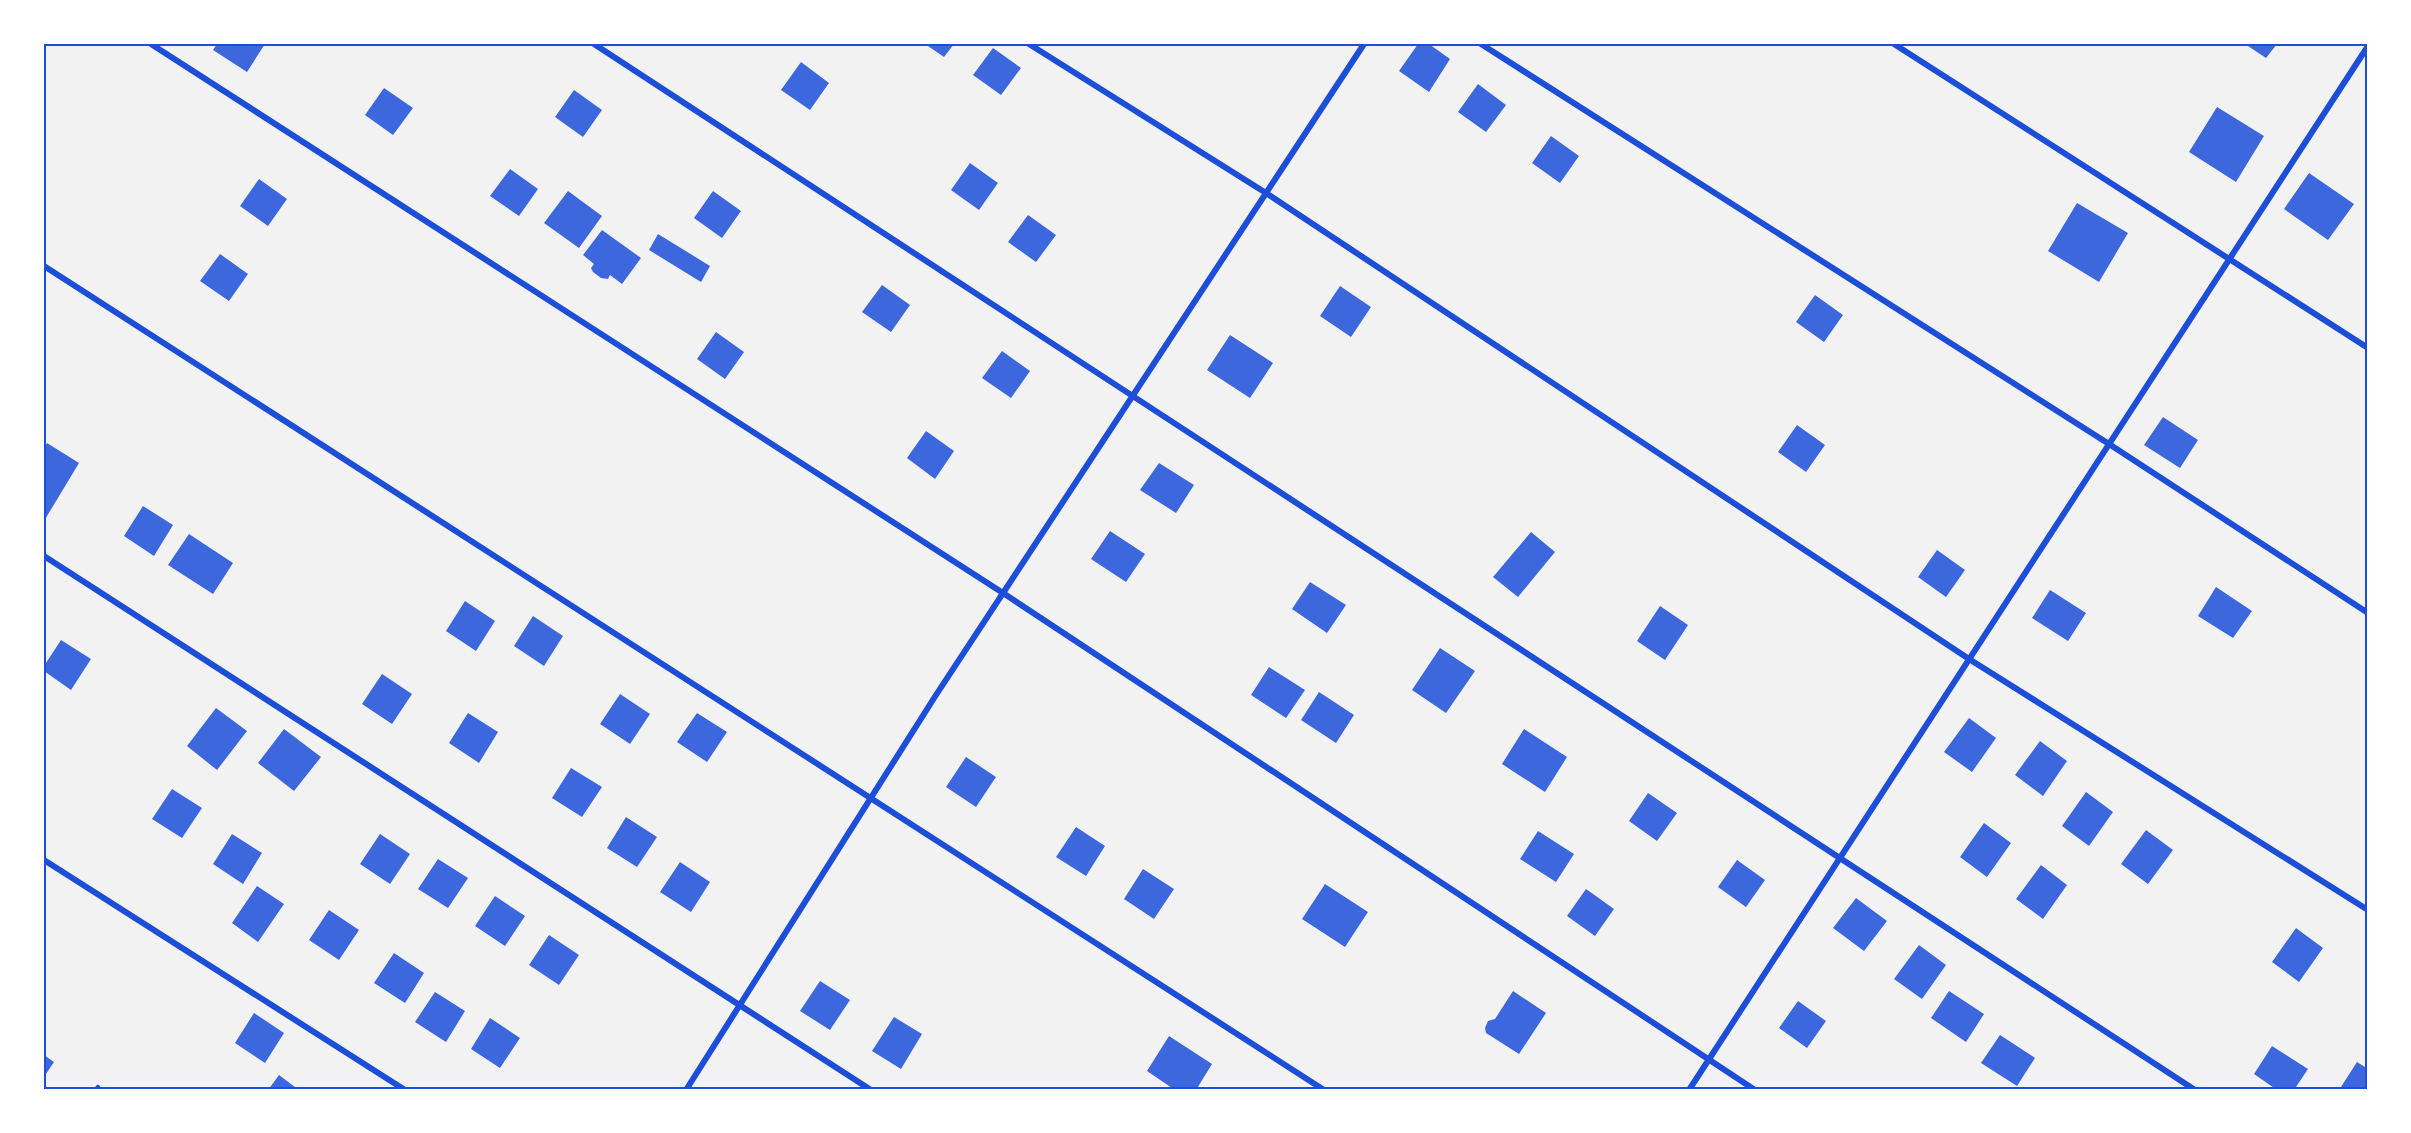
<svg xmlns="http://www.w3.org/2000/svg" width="2411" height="1133" viewBox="0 0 2411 1133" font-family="Commissioner,sans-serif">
  <rect width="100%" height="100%" fill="#f2f2f2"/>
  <path fill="#3d67dc" d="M217,44H265L247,72L213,50Z
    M925,44H954L944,57Z
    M1418,44H1429L1450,59L1429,92L1399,71Z
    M2245,44H2277L2266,58Z
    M993,48L1021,68L1001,95L973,75Z
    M801,62L829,83L810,110L781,90Z
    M1478,84L1506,105L1486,132L1458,112Z
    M384,88L413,108L393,135L365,115Z
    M574,90L602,110L583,137L555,117Z
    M2217,107L2264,136L2236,182L2189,152Z
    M1551,136L1579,156L1560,183L1532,163Z
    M970,163L998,183L979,210L951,190Z
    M510,169L538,189L519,216L490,196Z
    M2309,173L2354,204L2328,240L2284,209Z
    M259,179L287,199L268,226L240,206Z
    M568,191L602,216L579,248L544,223Z
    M713,191L741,211L722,238L694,218Z
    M2077,203L2128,233L2099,282L2048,251Z
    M1028,215L1056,235L1036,262L1008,242Z
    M602,230L641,258L622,284L610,275L608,279L601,278L593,272L591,268L594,264L583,255Z
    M658,234L710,266L701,282L649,250Z
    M220,254L248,274L229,301L200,281Z
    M882,285L910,305L891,332L862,312Z
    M1340,286L1371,307L1351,337L1320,316Z
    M1815,295L1843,315L1824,342L1796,322Z
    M716,332L744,352L725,379L697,359Z
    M1230,335L1273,363L1250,398L1207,370Z
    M1002,351L1030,371L1011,398L982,378Z
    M2163,417L2198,440L2180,468L2144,445Z
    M1797,425L1825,445L1806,472L1778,452Z
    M926,431L954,451L935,479L907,458Z
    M47,443L79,463L44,521V448Z
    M1159,463L1194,485L1176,513L1140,490Z
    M143,506L173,525L154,556L124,536Z
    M1110,531L1145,554L1126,582L1091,559Z
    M1531,532L1555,552L1518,597L1493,577Z
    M189,534L233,563L213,594L168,565Z
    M1937,550L1965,570L1946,597L1918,577Z
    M1310,582L1346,605L1327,633L1292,609Z
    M2216,587L2252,611L2233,638L2198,616Z
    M2050,590L2086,613L2068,641L2032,618Z
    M465,601L495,621L476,651L446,631Z
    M1660,606L1688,625L1665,660L1637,641Z
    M533,616L563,636L544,666L514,646Z
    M61,640L91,659L71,690L44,671V666Z
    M1440,648L1475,671L1446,713L1412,690Z
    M1269,667L1305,690L1286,718L1251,695Z
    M382,674L412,694L392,724L362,704Z
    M1319,692L1354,715L1336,743L1301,720Z
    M620,694L650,714L630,744L600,724Z
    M216,708L247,731L217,770L187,746Z
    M468,713L498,732L479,763L449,743Z
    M697,713L727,732L707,762L677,742Z
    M1969,718L1996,738L1972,772L1944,752Z
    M284,729L321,757L294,791L258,763Z
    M1524,729L1567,757L1545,792L1502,764Z
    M2040,741L2067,761L2043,796L2015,775Z
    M966,757L996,777L976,807L946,787Z
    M571,768L602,787L582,817L552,798Z
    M172,789L202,808L182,838L152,819Z
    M2086,792L2113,812L2089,846L2062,826Z
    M1648,793L1677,813L1657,841L1629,821Z
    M626,817L657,837L637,867L607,848Z
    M1984,823L2011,843L1987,877L1960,857Z
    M1076,827L1105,846L1086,876L1056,857Z
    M2146,830L2173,850L2148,884L2121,864Z
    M1538,831L1574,854L1556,882L1520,859Z
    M232,834L262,853L243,884L213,864Z
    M380,834L410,854L390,884L360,864Z
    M438,859L468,878L448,908L418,889Z
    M1737,860L1765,880L1746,907L1718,887Z
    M680,862L710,882L691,912L660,892Z
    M2041,865L2067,885L2043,919L2016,899Z
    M1143,869L1174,889L1154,919L1124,899Z
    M1325,884L1368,912L1345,947L1302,919Z
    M257,886L284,904L258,942L232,923Z
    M1586,889L1614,909L1595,936L1567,916Z
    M495,896L525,916L505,946L475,926Z
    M1856,898L1887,921L1864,951L1833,928Z
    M329,910L359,930L339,960L309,940Z
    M2296,928L2323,948L2299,982L2272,962Z
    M549,935L579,955L559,985L529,965Z
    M1919,945L1946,965L1922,999L1894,979Z
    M394,953L424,973L405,1003L374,983Z
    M820,981L850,1000L830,1030L800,1011Z
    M1513,991L1546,1013L1519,1054L1486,1033L1485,1028L1488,1021L1495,1019Z
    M1949,991L1984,1014L1966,1042L1931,1018Z
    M435,992L465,1011L446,1042L415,1022Z
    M1798,1001L1826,1021L1807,1048L1779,1028Z
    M254,1013L284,1033L265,1063L235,1043Z
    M894,1017L922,1034L901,1069L872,1051Z
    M490,1018L520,1038L500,1068L471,1049Z
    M2000,1035L2035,1058L2017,1086L1981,1063Z
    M1169,1036L1212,1064L1196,1090H1175L1147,1071Z
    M2272,1046L2308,1069L2294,1090H2277L2254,1074Z
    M44,1055L54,1062L44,1077Z
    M2357,1062L2368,1069V1090H2339Z
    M279,1075L299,1090H268Z"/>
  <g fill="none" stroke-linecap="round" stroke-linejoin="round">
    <path stroke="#1d4ed8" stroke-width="4.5" d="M96,1090L98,1087"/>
    <path stroke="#1d4ed8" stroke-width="6" d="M151,44L1003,593L1755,1090
      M594,44L2195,1090
      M1029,44L1266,193L1969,659L2368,910
      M1481,44L2109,444L2368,613
      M1894,44L2368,348
      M44,266L1324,1090
      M44,556L871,1090
      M44,860L405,1090
      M686,1090L936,695L1364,44
      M1689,1090L2368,46"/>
  </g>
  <rect width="2411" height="1133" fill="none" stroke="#ffffff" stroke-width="90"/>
  <rect x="45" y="45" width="2321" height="1043" fill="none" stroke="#1d4ed8" stroke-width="2"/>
</svg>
